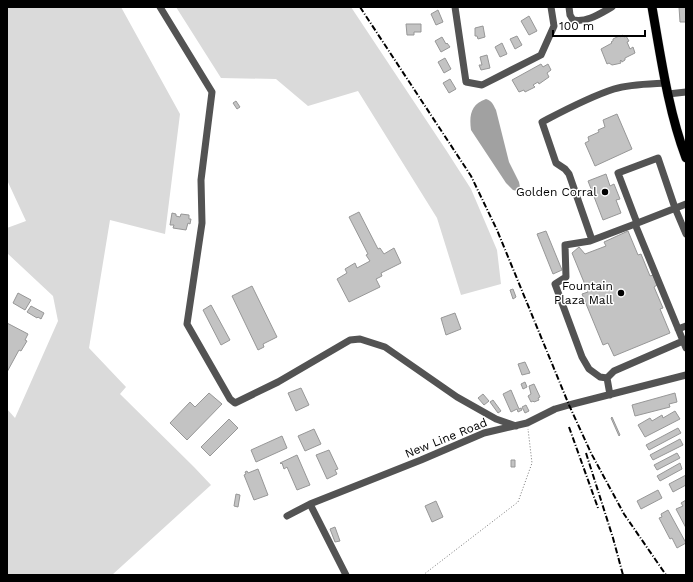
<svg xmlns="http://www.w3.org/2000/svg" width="693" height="582" viewBox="0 0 693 582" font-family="'Work Sans',sans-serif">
  <rect width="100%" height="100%" fill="#fff"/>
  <path fill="#dadada" d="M7,7H121L180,114L165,234L110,220L89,348L126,387L120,394L194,467L211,485L112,575H7V409L15,418L58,321L53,296L7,253V228L26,221L7,180Z
    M176,7H351L446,150L471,189L497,250L501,284L461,295L437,218L358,91L308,106L276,79L221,78Z"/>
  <path fill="#a1a1a1" d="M486,99C492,101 493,104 496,110L509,162L519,182L520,187L517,191L513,190L506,183L471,130C469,115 471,104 486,99Z"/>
  <path fill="#c3c3c3" stroke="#979797" d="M679,7H686V22H680Z
    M438,10L443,22L436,25L431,14Z
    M529,16L537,31L529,35L521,21Z
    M406,24H421V32H414V35H407Z
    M483,26L485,37L478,39L477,36H475V28Z
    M623,35L624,37L626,36L629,41L627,42L630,49L633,47L635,53L625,58V60L622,62L621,60L620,61L621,63L617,64L612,65L609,63L607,64L601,49L612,43L611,42L613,41V39L619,36L620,37Z
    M517,36L522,45L515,49L510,39Z
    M442,37L446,44L447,43L450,47L441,52L435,41Z
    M502,43L507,54L500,57L495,47Z
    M487,55L490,68L481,70L479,65H482L480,57Z
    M445,58L451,69L444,73L438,62Z
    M541,64L543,67L548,64L551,70L547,73L549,77L539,84L538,82L533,85L535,87L525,92L524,90L519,92L512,80Z
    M450,79L456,89L449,93L443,83Z
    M236,101L240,107L237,109L233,103Z
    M617,114L632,149L595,166L585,143L589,141L588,137L599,132L598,130L605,127L603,120Z
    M606,174L610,186L614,184L620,199L616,200L621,213L603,220L588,181Z
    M359,212L378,249L380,248L384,254L394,248L401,263L381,273L382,276L376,279L380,287L349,302L337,279L347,273L345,269L355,263L357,268L370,261L366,255L368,254L349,217Z
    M172,213L176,214V216L180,217L181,214L189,215V219H191L190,224L188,223L186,230L173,228L174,225H170Z
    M546,231L562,270L553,274L537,234Z
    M628,231L638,255L641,254L650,276L653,275L657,285L654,287L663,308L660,309L670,333L614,356L608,343L603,345L582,294L588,292L572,253L579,247L585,254L606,246L604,242Z
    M252,286L277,337L263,344L264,347L258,350L232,296Z
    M513,289L516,297L513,299L510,290Z
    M18,293L31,300L25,310L13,303Z
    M211,305L230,340L221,345L203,310Z
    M31,306L44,313L41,319L38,317L37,318L27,312Z
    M455,313L461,329L446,335L441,318Z
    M7,323L28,334L25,340L27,341L21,351L19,350L7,372Z
    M525,362L530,373L522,375L518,364Z
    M525,382L527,387L523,389L521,384Z
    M534,384L540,397L538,398L539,400L534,402L533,401L531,402L528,396L531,394L529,386Z
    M301,388L309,405L296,411L288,393Z
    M511,390L519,409L521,408L522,410L518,412L517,409L511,412L503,394Z
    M209,393L222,404L187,440L170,423L190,402L195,407Z
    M675,393L677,402L669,404L670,407L635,416L632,405Z
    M483,394L489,401L484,405L478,398Z
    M493,400L501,411L498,413L490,402Z
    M526,405L529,411L525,413L522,407Z
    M675,411L680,419L645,437L638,425L650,418L652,421L662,415L663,418Z
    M612,417L620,435L619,436L611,418Z
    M229,419L238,428L210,456L201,447Z
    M678,428L681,433L649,450L646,445Z
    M314,429L321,444L305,451L298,436Z
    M282,436L287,448L256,462L251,450Z
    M680,439L683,445L653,460L650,455Z
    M329,450L338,469L335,470L337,474L327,479L316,455Z
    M677,453L680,458L657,470L654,465Z
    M297,455L310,485L297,490L287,467L284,469L282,463L281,464L280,463Z
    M511,460H515V467H511Z
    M680,463L682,469L660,481L657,476Z
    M258,469L268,495L254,500L244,475L246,474L245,472L247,471L248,473Z
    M686,475V485L673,492L669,484Z
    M658,490L662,498L641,509L637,501Z
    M236,494L240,495L238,507L234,506Z
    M686,500V528L676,509L683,506L681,503Z
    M436,501L443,517L432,522L425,506Z
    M668,510L686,543L677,548L672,538L670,539L659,518L662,517L661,514Z
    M335,527L340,541L335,542L330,529Z"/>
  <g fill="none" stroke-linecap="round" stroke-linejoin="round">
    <defs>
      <path id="major" d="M652,7C661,58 668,110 686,158"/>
    </defs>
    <use href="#major" stroke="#dbdbdb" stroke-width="10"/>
    <path stroke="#757575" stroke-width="1" stroke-dasharray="1 2" stroke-linecap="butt" d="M423,575L518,502L532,463L528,429"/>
    <path stroke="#535353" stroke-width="7" d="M160,7L212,92L201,180L202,223L187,324L230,399L235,403L278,382L350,340L360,339L385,347L457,397L496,419L516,426
      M455,7L466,82L482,85L541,55L554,26L551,7
      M569,7L570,15L573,20C587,23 601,13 612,7
      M668,94L686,92
      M686,204L635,224L686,348
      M637,223L618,173L658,158L675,208L686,234
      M592,240L569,174L565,169L556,163L542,122C565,110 589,97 614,89C630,84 649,84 666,83
      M678,329L686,326
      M607,378L600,377L589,369L582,357L555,284L566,277L565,245L590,241L635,224
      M610,395L607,378L614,371L683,341
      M310,504L346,575
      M287,516L310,504L421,460L484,433L527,423L555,409L569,405L686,375"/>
    <use href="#major" stroke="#000" stroke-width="9"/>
    <path stroke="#000" stroke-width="2" stroke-dasharray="6 2 1 2" stroke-linecap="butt" d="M360,7L471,176L497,230L569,405L591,453L624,514L666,575
      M569,427L598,508
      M586,453L613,538L623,575"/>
  </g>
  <g fill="#000" stroke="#fff" stroke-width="1.5">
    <circle cx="605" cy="192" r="4"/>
    <circle cx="621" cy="293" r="4"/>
  </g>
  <g text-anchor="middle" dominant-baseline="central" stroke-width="3" stroke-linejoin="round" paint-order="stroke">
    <g font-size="12" fill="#000" stroke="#fff" text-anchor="end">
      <text x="597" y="192">Golden Corral</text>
      <text x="613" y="286">Fountain<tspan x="613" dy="14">Plaza Mall</tspan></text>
    </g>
    <g font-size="12" fill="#000" stroke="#fff">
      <text transform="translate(446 438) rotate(-22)">New Line Road</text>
    </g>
  </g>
  <rect width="693" height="582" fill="none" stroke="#000000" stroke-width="16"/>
  <path d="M553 30v6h92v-6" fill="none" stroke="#000000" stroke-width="2"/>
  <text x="559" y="30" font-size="12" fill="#000000" stroke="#ffffff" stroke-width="3" paint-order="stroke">100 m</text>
</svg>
